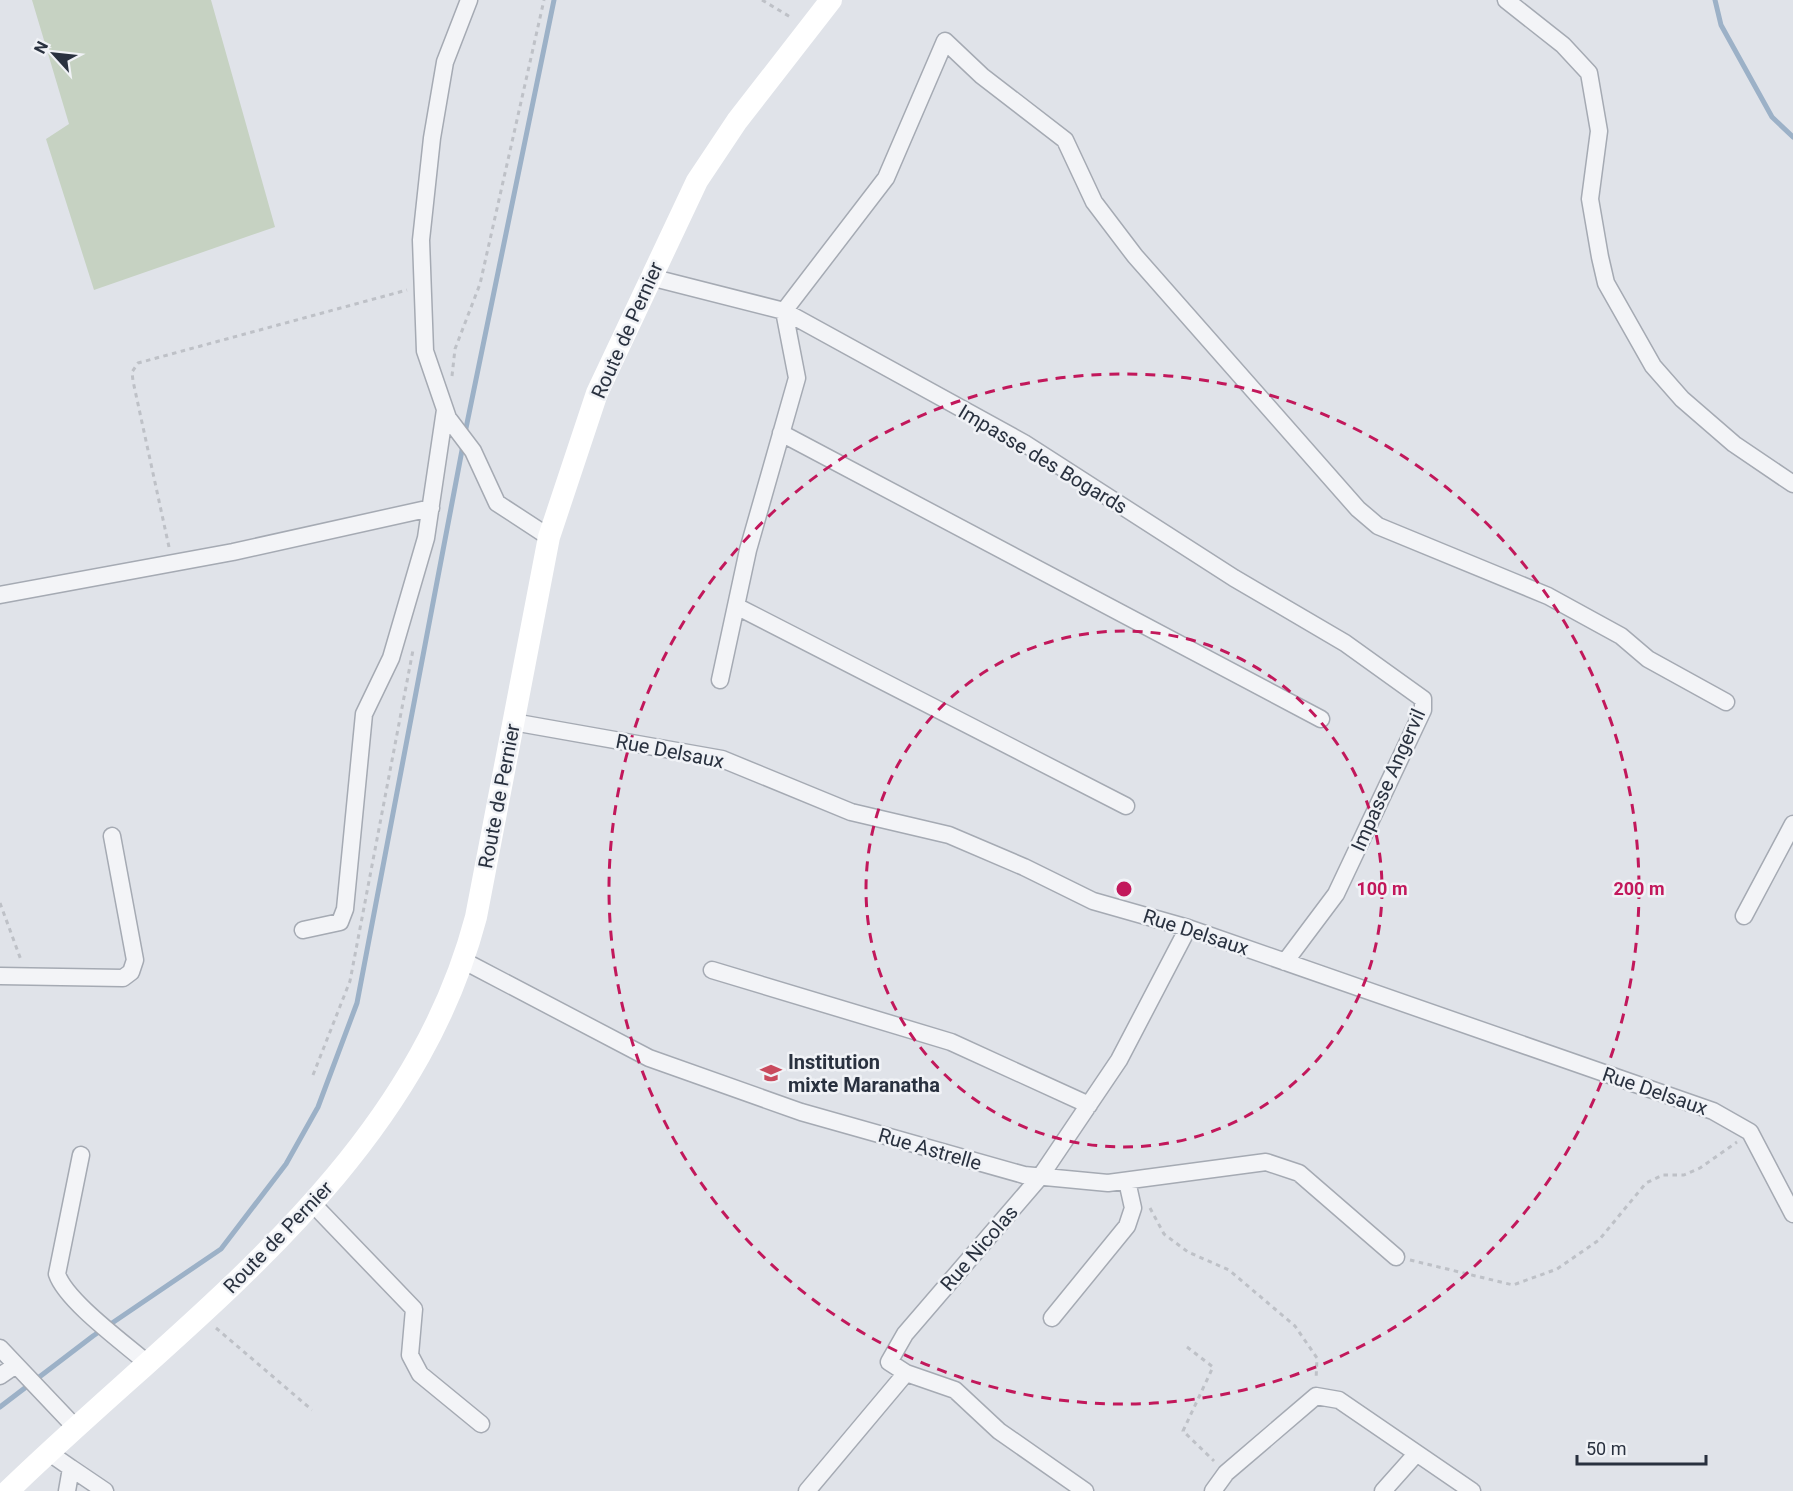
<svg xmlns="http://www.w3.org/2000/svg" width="1793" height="1491" viewBox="0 0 1793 1491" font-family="Roboto,sans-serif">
  <rect width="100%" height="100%" fill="#e0e3e9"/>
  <path fill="#c6d2c2" d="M32,0H211L275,227L94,290L46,139L69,124Z"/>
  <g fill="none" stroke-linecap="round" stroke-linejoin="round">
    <path stroke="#9cb1c7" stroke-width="5" d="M1715,0L1721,25L1772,117L1793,137
      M465,433L554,0
      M0,1407L93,1336L221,1249L286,1164L318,1107L357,1003L463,445"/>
    <defs>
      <path id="street" d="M469,0L445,62L432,138L421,240L425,351L448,418L473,451L497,503L549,537
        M1506,0L1563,45L1589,73L1599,131L1590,199L1600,257L1606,283L1653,366L1682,399L1734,444L1793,484
        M650,277L784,311L1024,443L1234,578L1345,643L1423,699V710L1336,894L1285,962
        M781,433L1321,719
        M0,595L233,552L431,508
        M736,606L1126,806
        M720,680L748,550L797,378L784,311L886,178L945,41L982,76L1065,140L1094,202L1135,256L1358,509L1378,526L1548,596L1621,636L1648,659L1726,702
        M513,722L722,759L851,812L949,835L1024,867L1093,901L1188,928L1713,1111L1750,1132L1793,1214
        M1744,916L1793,824
        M303,930L340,922L345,909L364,714L391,658L426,538L445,410
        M464,961L649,1058L801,1112L1024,1175L1108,1183L1266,1162L1299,1173L1396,1257
        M712,970L951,1042L1089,1105
        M0,976L123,978L131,972L135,960L112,836
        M81,1155L57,1274C66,1301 124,1343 147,1363
        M313,1204L414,1309L410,1355L420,1374L481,1424
        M1052,1318L1127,1226L1133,1208L1127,1181
        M0,1348L75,1427
        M0,1376L16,1365
        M48,1452L71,1468L67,1491
        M71,1468L105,1491
        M807,1491L906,1373
        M1085,1491L999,1431L955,1390L906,1373L889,1362L905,1334L1040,1177L1119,1060L1188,928
        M1213,1491L1226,1473L1316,1396L1339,1400L1472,1491
        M1383,1491L1416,1454"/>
    </defs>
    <use href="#street" stroke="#a5aab3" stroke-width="19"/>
    <path stroke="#bec1c7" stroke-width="3" stroke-dasharray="4.5 4.5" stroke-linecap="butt" d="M762,0L792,18
      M452,376L455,349L480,284L544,0
      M169,547L133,381L132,372L138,363L407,290
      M0,903L21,960
      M313,1075L350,981L413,650
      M1150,1208L1164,1234L1188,1252L1229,1270L1295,1326L1317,1358L1316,1380
      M1410,1260L1513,1285L1557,1269L1599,1240L1646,1183L1663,1175H1684L1700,1168L1737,1142
      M216,1328L312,1410
      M1187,1347L1213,1367L1183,1431L1214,1461"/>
    <use href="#street" stroke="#f3f4f7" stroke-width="16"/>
    <path stroke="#fff" stroke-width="22" d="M8,1491C185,1319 409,1170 476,917L549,537L597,393L697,181L737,121L831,0"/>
  </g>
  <g fill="none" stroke="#c2185b" stroke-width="3" stroke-dasharray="10 8">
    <circle cx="1124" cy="889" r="258"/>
    <circle cx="1124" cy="889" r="515"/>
  </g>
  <defs>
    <symbol id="school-bare" viewBox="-9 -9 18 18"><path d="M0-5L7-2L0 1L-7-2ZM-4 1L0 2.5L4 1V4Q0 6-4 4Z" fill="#c94a5d" stroke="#f0f2f6" stroke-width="2.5" paint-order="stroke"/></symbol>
  </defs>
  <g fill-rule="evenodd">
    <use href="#school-bare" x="756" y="1058" width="30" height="30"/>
  </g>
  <g text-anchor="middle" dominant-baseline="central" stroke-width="5" stroke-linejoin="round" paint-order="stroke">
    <g font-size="20" fill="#29313f" stroke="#f0f2f6">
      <text transform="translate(627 330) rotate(-66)">Route de Pernier</text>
      <text transform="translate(1043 459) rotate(31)">Impasse des Bogards</text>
      <text transform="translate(670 751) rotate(11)">Rue Delsaux</text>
      <text transform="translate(1388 780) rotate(-66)">Impasse Angervil</text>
      <text transform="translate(499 796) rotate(-79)">Route de Pernier</text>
      <text transform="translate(1196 932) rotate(18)">Rue Delsaux</text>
      <text transform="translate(1655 1091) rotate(19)">Rue Delsaux</text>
      <text transform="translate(930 1149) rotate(16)">Rue Astrelle</text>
      <text transform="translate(278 1237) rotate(-46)">Route de Pernier</text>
      <text transform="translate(979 1248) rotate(-49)">Rue Nicolas</text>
    </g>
    <g font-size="20" font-weight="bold" fill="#29313f" stroke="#f0f2f6" text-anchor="start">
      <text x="788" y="1062">Institution<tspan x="788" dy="23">mixte Maranatha</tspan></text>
    </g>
  </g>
  <circle cx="1124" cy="889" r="9" fill="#c2185b" stroke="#f0f2f6" stroke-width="3"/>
  <g font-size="18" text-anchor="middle" font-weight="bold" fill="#c2185b" stroke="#f0f2f6" stroke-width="5" stroke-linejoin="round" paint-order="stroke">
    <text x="1382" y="895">100 m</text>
    <text x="1639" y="895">200 m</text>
  </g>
  <g transform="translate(54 54) rotate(297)" stroke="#f0f2f6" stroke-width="4.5" paint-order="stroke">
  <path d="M0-4.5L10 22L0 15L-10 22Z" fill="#29313f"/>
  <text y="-9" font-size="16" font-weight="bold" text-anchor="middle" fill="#29313f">N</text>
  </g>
  <path d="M1577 1455v9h129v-9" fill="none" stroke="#29313f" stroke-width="3"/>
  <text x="1586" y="1455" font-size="18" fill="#29313f" stroke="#f0f2f6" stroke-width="4.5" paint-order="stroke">50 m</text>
</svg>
